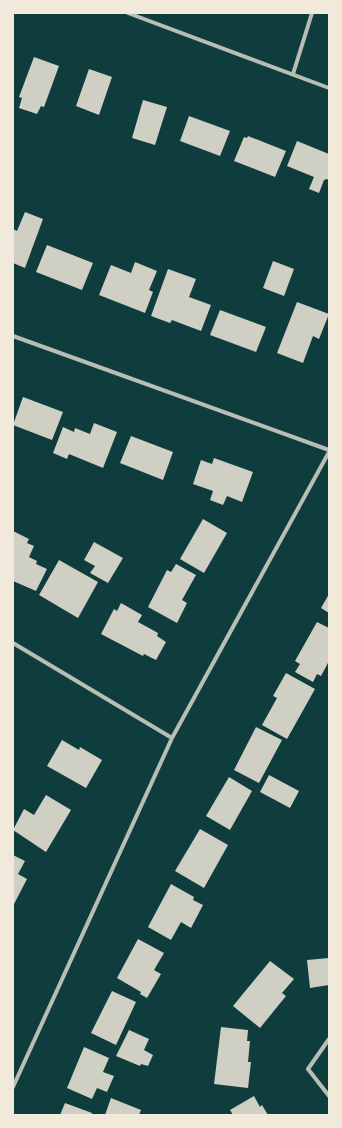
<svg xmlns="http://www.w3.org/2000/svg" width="342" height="1128" viewBox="0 0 342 1128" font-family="'Noto Serif',serif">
  <rect width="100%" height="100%" fill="#0f3d3e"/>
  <path fill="#cfcfc3" d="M34,57L59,66L44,107L41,106L37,114L19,108L22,98L19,97Z
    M89,69L112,77L99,115L76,106Z
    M143,100L167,107L155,145L132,138Z
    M189,116L230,131L220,156L180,141Z
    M248,136L286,151L275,177L234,161L244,137L247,138Z
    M297,141L329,154V180L327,179L324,180L319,193L309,189L314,177L287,166Z
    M25,212L43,219L25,268L13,263V229L17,231Z
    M47,245L93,263L82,290L36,272Z
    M273,261L294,269L284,296L263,288Z
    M135,262L157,271L149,290L153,292L145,313L99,295L111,265L131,273Z
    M168,269L196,279L189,297L211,305L201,331L172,320L170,323L151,316Z
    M297,302L329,314L319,339L313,336L303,363L277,353Z
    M220,310L266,327L256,352L210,335Z
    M23,397L63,412L52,440L13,425Z
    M94,423L117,432L103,468L69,454L67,459L53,453L63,427L74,432L75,428L90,434Z
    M131,436L173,452L163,480L120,463Z
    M214,458L253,472L242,502L227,496L223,505L210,500L213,491L193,484L201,460L212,464Z
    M203,519L227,533L204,573L180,559Z
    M13,531L29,539L27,543L34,546L29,557L37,561L36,564L47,569L36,591L13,581Z
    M94,542L123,558L108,583L90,573L95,566L84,560Z
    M59,560L98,582L78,618L39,595Z
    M176,564L196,575L182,600L187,603L177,623L148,607L167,570L171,572Z
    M329,594V613L321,608Z
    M121,603L142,615L138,622L158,633L157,636L166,642L156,660L144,654L143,656L101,634L114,609L117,611Z
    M317,622L329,628V661L321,676L317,674L313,682L295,672L300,664L295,661Z
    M286,673L315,689L287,739L262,725L277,698L273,696Z
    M256,727L282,740L259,783L234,770Z
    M62,740L79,750L80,747L102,760L86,788L47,766Z
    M269,775L299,791L290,808L260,792Z
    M229,777L252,791L230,830L206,816Z
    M46,795L71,810L46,852L13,830L24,809L34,815Z
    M200,829L228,845L204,888L175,871Z
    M13,855L25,861L18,874L27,879L14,904H13Z
    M171,884L194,897L193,900L203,905L191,928L181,922L171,940L148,927Z
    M138,939L164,953L154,970L161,974L147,998L140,994L141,992L117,978Z
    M329,958V985L310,988L307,960Z
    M270,961L294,979L282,993L286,996L260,1028L233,1006Z
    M112,991L136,1002L116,1045L91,1033Z
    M221,1027L248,1030L247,1041H250L248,1062H251L248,1088L214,1084Z
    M129,1030L149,1039L144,1050L153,1055L148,1066L141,1064L140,1066L116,1056Z
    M84,1047L109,1058L103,1072L114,1076L107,1092L97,1088L92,1099L67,1088Z
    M254,1096L260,1107L262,1105L268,1115H233L230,1110Z
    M111,1098L141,1110L139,1115H105Z
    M65,1103L92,1113V1115H60Z"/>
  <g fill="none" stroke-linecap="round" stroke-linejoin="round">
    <path stroke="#b8beb3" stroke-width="4" d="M128,13L329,88
      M293,74L312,13
      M13,336L329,450
      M13,643L172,738
      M329,1039L308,1069L329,1096
      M13,1087L172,738L329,452"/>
  </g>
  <rect width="342" height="1128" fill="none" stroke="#f1e9da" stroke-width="28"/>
</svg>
